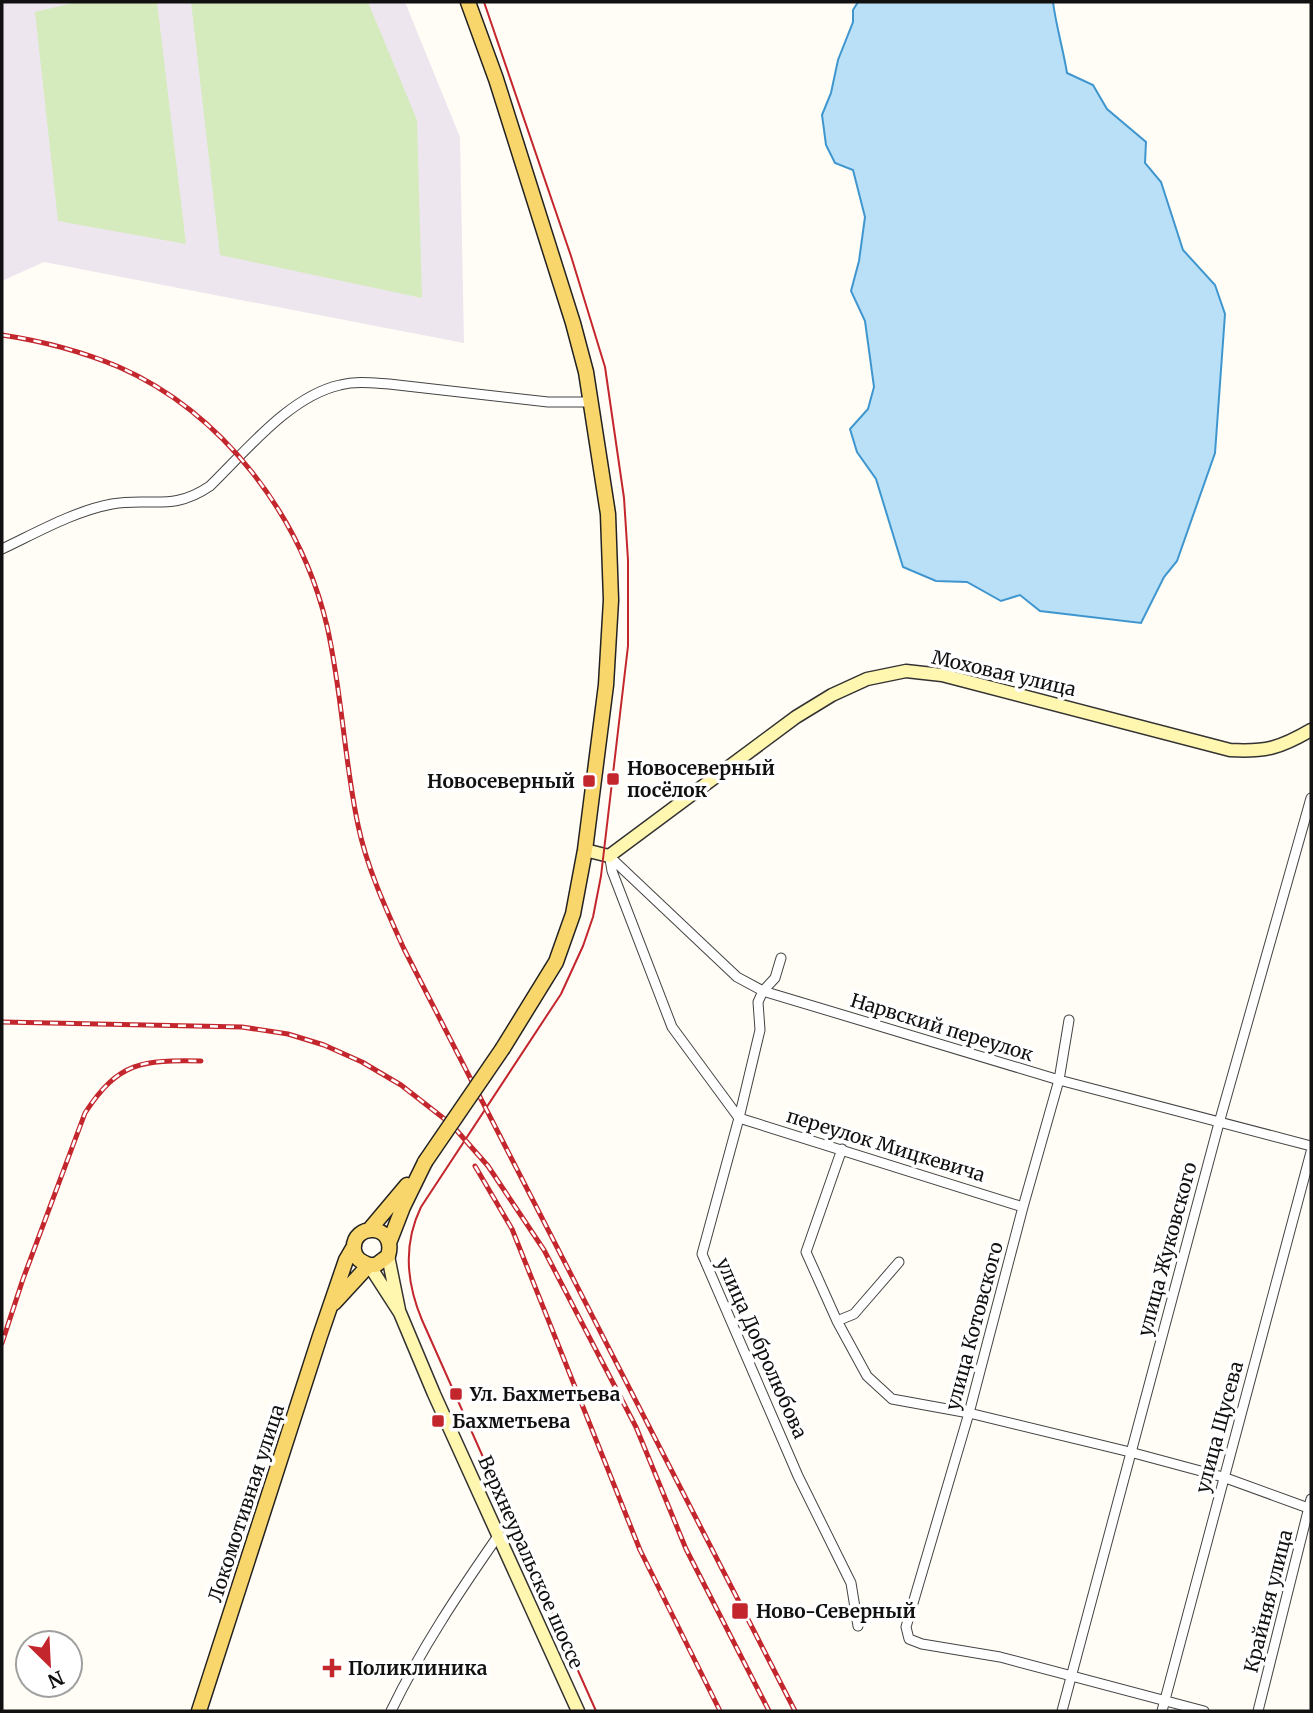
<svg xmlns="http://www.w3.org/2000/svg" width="1313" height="1713" viewBox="0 0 1313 1713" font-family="Merriweather,serif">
  <rect width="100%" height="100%" fill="#fffdf5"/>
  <path fill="#eee6ef" d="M2,2H405L460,137L464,343L44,262L2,281Z"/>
  <path fill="#d5ebbd" d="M77,2H157L186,244L58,221L35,12Z
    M191,2H368L417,120L422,298L220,255Z"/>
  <path fill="#b9e0f7" stroke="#3f96cf" stroke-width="2" d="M858,2H1053C1056,26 1063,48 1067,73L1093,85L1107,109L1146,142L1145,163L1161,182L1183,250L1215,285L1225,314L1215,453L1177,561L1164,577L1141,623L1040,611L1020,595L1001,601L967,582L936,581L903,567L876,479L857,452L850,429L868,409L874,387L865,321L851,291L859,261L865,217L853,170L835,163L826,145L822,115L831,93L838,60L853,22V10Z"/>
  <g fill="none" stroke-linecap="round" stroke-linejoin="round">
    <defs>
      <path id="street" d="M2,549C36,533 74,511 112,504C151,497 172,512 210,486C246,451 290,396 340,385C356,381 372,383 389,384L548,402H592
        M609,856L737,977L763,991L1059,1080L1311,1146
        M610,859L612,871L672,1027L739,1118L1023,1207
        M781,958L775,978L763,991L758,1002L760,1030L739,1118L702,1254L798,1476L851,1583L858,1626
        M1069,1020L1059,1080L1023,1207L969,1413L906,1627L909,1639L922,1644L1000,1657L1204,1711
        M899,1262L854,1314L837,1321L867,1376L892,1399L969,1413L1130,1452L1223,1477L1311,1509
        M837,1321L806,1252L842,1149
        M391,1711C421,1649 459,1592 498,1536
        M1062,1711L1219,1123L1311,798
        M1162,1711L1311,1152
        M1258,1711L1311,1499"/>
      <path id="secondary" d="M585,850L609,856L796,717L832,695L867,679L906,671L942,675L1230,750C1266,752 1280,748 1311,730
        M388,1256L399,1310
        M369,1265L400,1313L434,1394L578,1711"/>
      <path id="primary" d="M468,2L496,79L573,323L586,372L608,514L611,600L606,685L585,850L573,914L556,962L503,1048
        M370,1229L407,1185
        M389,1243L403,1207L425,1162
        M334,1303L369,1265H376L388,1256C398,1223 351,1222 354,1250C355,1259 362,1262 369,1265
        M199,1711L320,1336L346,1260L353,1248"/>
    </defs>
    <use href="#street" stroke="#444" stroke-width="11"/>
    <use href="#secondary" stroke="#333" stroke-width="15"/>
    <use href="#primary" stroke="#222" stroke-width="17"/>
    <use href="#street" stroke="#fff" stroke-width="9"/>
    <use href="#secondary" stroke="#fff6b0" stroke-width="12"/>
    <use href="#primary" stroke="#f9d66b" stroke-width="14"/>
    <path stroke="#c4262e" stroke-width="2" d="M484,2L571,256L605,367L624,498L628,560V646L601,876L593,917L583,946L561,994L421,1207C403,1244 406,1282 422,1320L596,1711"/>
    <defs>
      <path id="rail" d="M2,335C42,341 81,351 119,367C223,413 301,516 327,626C342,692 344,759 358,825C367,868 386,909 404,949L795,1711
        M2,1022L242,1027L288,1034L324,1045L362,1062L401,1085L451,1124L488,1166L544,1250L636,1427L686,1549L769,1711
        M475,1166L512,1229L640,1550L720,1711
        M2,1343L23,1279L85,1113C119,1061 142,1060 201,1061"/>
    </defs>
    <use href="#rail" stroke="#c4262e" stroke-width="5"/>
    <use href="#rail" stroke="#fff" stroke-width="2.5" stroke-dasharray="8" stroke-linecap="butt"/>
    <defs>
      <path id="primary-bridge" d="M425,1162L503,1048"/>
    </defs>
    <use href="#primary-bridge" stroke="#222" stroke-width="17" stroke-linecap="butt"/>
    <use href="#primary-bridge" stroke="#f9d66b" stroke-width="14"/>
  </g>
  <g fill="#c4262e" stroke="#fff" stroke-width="2.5">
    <rect x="606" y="772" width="14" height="14" rx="3.5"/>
    <rect x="582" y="774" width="14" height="14" rx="3.5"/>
    <rect x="449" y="1387" width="14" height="14" rx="3.5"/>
    <rect x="431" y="1414" width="14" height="14" rx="3.5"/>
    <rect x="731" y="1602" width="18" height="18" rx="3.5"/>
    <path d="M328.5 1657.5h7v7h7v7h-7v7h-7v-7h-7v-7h7z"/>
  </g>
  <g text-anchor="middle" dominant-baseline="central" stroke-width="7" stroke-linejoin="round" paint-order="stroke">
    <g font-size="19" fill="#111" stroke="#fff">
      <text transform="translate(1004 673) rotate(13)">Моховая улица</text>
      <text transform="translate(942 1027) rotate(17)">Нарвский переулок</text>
      <text transform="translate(886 1145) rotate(17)">переулок Мицкевича</text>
      <text transform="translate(1167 1249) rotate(-75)">улица Жуковского</text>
      <text transform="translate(974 1326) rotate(-75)">улица Котовского</text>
      <text transform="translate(762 1348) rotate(66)">улица Добролюбова</text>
      <text transform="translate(1219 1427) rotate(-75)">улица Щусева</text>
      <text transform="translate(246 1503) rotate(-72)">Локомотивная улица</text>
      <text transform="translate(531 1562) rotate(66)">Верхнеуральское шоссе</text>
      <text transform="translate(1268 1601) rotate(-76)">Крайняя улица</text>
    </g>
    <g font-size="19" font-weight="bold" fill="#111" stroke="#fff" text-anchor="start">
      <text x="627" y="768">Новосеверный<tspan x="627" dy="22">посёлок</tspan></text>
      <text x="575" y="781" text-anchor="end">Новосеверный</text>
      <text x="470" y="1394">Ул. Бахметьева</text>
      <text x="452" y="1421">Бахметьева</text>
      <text x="756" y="1611">Ново-Северный</text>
      <text x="348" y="1668">Поликлиника</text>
    </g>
  </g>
  <rect width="1313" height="1713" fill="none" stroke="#111111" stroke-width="7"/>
  <g transform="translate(49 1664) rotate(156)"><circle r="33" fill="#ffffff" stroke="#a0a0a0" stroke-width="2"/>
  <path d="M0-5L12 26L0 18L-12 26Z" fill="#c4262e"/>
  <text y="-10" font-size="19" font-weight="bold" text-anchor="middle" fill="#111111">N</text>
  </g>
</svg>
